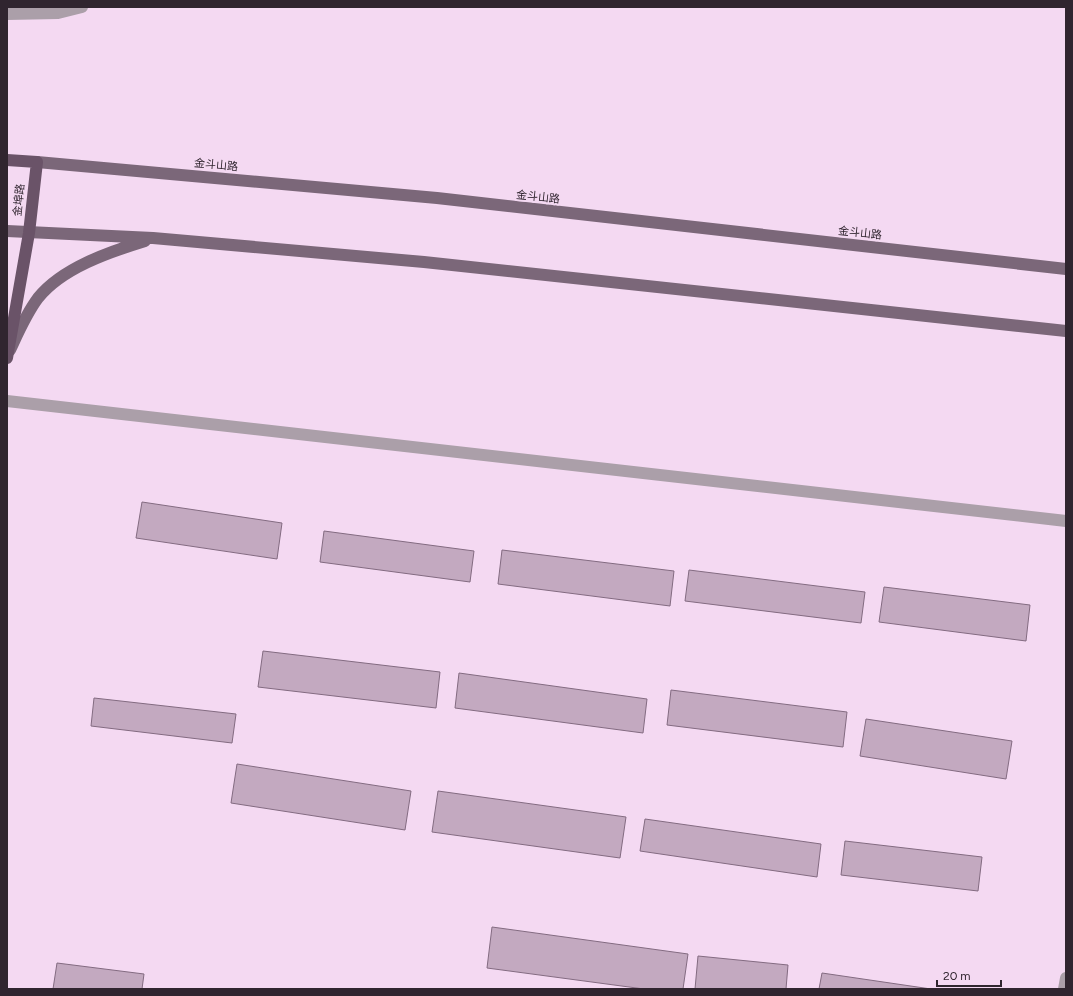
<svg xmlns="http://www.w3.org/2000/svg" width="1073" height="996" viewBox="0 0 1073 996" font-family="Figtree,'Noto Sans SC',sans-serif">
  <rect width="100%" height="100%" fill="#f4d9f2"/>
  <path fill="#c3a9c0" stroke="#836b81" d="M142,502L282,523L277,559L136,538Z
    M324,531L474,551L470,582L320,562Z
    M502,550L674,571L670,606L498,584Z
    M689,570L865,592L861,623L685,601Z
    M884,587L1030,605L1026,641L879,622Z
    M263,651L440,672L436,708L258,687Z
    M459,673L647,699L643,733L455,708Z
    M671,690L847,712L843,747L667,725Z
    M94,698L236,714L232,743L91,726Z
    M866,719L1012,741L1006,779L860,756Z
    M237,764L411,791L405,830L231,803Z
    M438,791L626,817L620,858L432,832Z
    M645,819L821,844L817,877L640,851Z
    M845,841L982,857L978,891L841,875Z
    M492,927L688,954L683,989H644L487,968Z
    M698,956L788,965L786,989H695Z
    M57,963L144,974L142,989H53Z
    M822,973L931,989H819Z"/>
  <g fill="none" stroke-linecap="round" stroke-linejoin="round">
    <path stroke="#ab9fa9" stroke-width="12" d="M7,14L58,13L82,7
      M7,401L1066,521
      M1064,989L1066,978"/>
    <path stroke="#7b6779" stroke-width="12" d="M37,162L437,198L1066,269
      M7,231L153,238L424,262L1066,331
      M10,350C18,333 26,314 38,298C62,268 109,252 145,241"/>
    <path stroke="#6a5368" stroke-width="12" d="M7,160L37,162L29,233L7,358"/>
  </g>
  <g text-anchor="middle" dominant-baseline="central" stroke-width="4" stroke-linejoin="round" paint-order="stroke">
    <g font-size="11" fill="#30252f" stroke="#f4d9f2">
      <text transform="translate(216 165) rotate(5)">金斗山路</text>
      <text transform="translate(538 197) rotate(6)">金斗山路</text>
      <text transform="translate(19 200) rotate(-84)">金埠路</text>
      <text transform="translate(860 233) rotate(6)">金斗山路</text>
    </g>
  </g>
  <rect width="1073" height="996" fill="none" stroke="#30252f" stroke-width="16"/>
  <path d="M937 980v6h64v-6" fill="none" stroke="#30252f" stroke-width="2"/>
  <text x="943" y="980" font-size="12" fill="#30252f" stroke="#f4d9f2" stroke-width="3" paint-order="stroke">20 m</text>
</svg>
